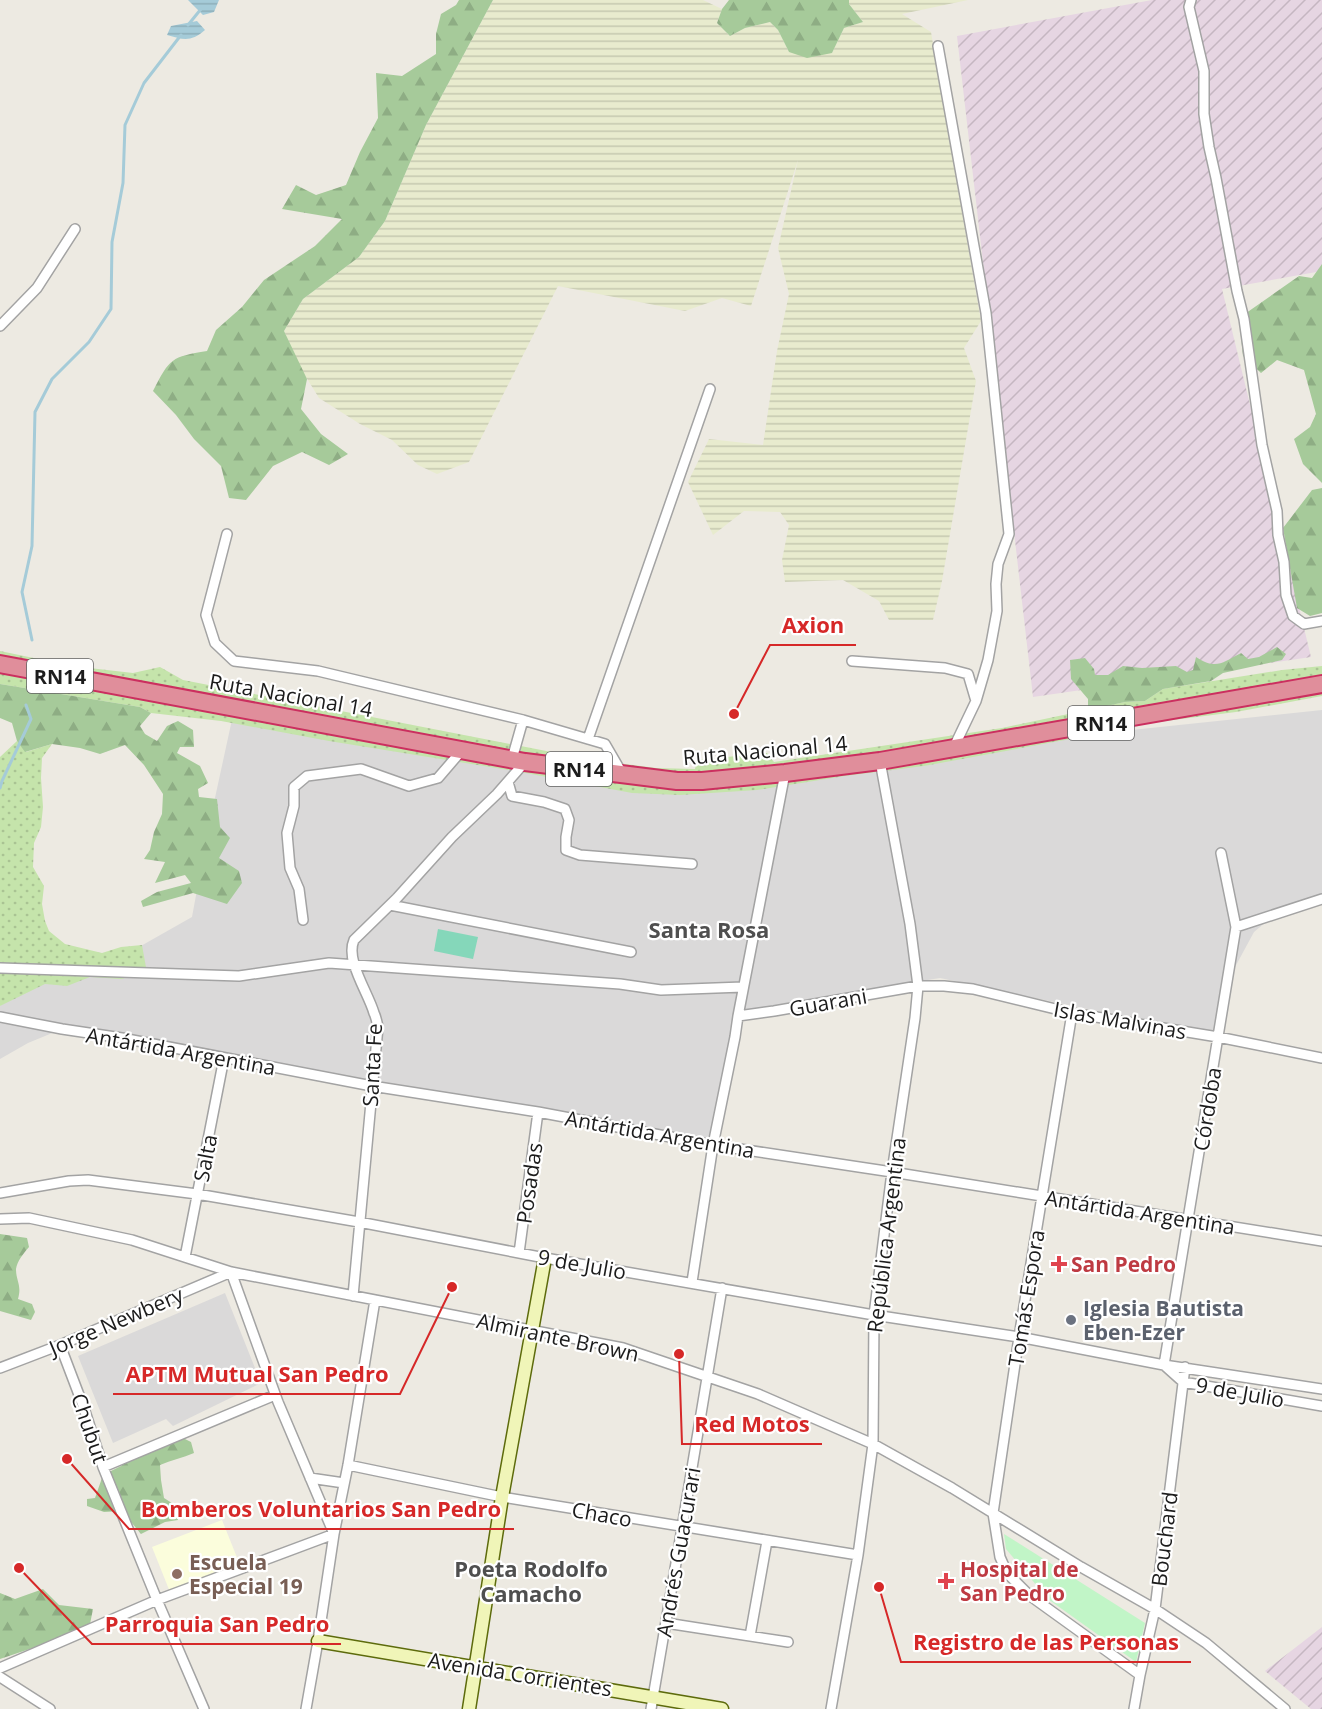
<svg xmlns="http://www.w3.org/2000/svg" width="1322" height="1709" viewBox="0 0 1322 1709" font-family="'Open Sans',sans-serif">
  <defs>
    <pattern id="industrial-furrows" width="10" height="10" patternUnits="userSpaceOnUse" patternTransform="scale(1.5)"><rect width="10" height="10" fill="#e6d5e2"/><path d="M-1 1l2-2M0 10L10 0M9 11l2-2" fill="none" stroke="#c5b6c1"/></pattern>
    <pattern id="farmland-rules" width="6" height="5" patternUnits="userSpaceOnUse" patternTransform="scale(1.5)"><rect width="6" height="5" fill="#e8ebce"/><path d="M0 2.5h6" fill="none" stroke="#c6c9b0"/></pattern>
    <pattern id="grass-dots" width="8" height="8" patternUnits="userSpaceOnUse" patternTransform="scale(1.5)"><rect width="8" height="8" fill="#c5e4ab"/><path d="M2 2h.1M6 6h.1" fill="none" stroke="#a9c393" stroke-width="1.8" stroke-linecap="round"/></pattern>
    <pattern id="forest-firs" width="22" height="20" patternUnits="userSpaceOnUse" patternTransform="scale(1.5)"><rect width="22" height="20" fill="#a6ca9a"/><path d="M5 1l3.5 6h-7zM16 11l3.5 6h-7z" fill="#8ead84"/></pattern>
    <pattern id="water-rules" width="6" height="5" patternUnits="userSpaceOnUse" patternTransform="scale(1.5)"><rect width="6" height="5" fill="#a5cbd8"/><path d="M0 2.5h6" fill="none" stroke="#8daeb9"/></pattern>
  </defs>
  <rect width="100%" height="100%" fill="#edeae2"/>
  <path fill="#dad9d9" d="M1322,710V894L1285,906L1254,932L1234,969L1214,1031L1097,1011L940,978L786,1003L743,1012L718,1142L555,1115L229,1053L62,1029L28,1043L0,1059V1006L38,969L132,951L192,917L208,830L233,715L677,788L1027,741Z
    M225,1293L261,1383L173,1426L166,1419L113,1443L78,1356Z"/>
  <path fill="url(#industrial-furrows)" d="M1152,0H1322V271L1222,289L1311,657L1033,697L957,36Z
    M1322,1627V1709H1311L1265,1671Z"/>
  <path fill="#fbfddc" d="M222,1520L240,1565L170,1592L152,1547Z"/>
  <path fill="url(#farmland-rules)" d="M493,0H703L722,9L717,23L730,36L745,28L770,22L778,30L789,52L832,53L844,28L863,22L849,4V0H968L902,14L931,32L981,321L964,348L976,381L942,581L933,620H889L879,601L843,580L785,582L782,560L789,525L780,512L744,511L713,535L688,482L709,439L763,445L777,351L789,294L778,248L798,160L751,306L722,298L685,311L558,286L469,462L437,474L418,465L392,440L360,424L319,398L301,369L284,331L303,299L359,257L385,221L426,125Z"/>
  <path fill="url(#grass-dots)" d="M0,651L72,666L133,673L160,667L183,680L587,759L656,768L695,769L697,760L767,753L774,762L1002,728L1125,702L1145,701L1163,689L1282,670L1322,666V696L1236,712L1134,725L1092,735L924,766L845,776L757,790L680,795L632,793L515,771L329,741L221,721L151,713L140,707L0,684Z
    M17,741L26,752L52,744L42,758L41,778L43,807L41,827L34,843L33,867L44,886L42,904L45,921L49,931L65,944L102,953L121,947L142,945L147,973L121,979L90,977L67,986L45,984L0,1006V757Z"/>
  <path fill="url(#forest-firs)" d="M459,0H493L426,125L385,221L359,257L303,299L284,331L307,379L301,409L321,434L348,454L329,465L302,452L273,466L246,500L229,498L221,466L194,439L176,415L153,391C170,358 171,357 207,351L216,330L242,307L264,280L315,246L342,219L282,209L296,185L316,195L346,185L360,152L378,118L376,73L402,76L436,54V34L441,14L456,5Z
    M729,0H849V4L863,22L844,28L832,53L807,58L789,52L778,30L770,22L745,28L730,36L717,23L722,9Z
    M1322,264V483L1303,464L1294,439L1310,427L1316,414L1304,370L1277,360L1261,373L1243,356L1239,318L1299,276L1312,278Z
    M1322,488V613L1310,616L1297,608L1283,528L1312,490Z
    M1277,647L1286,654L1282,660L1223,673L1211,681L1163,689L1145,701L1125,702L1088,710V699L1071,679L1070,660L1085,658L1094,669L1095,675H1108L1123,666L1142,668L1176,666L1187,672L1193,670L1196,657C1216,670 1222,663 1241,653L1248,659L1259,657Z
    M0,684L140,707L151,713L140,726L145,734L157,741L167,726L178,721L193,730L194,747H180L177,753L200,766L208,783L198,789L199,797L217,799L220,827L230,838L219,858L239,871L242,883L227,904L193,893L143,907L141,901L157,892L191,883L185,875L155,883L165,862L144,859L150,850L154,832L162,814L163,794L144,765L125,745L100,754L80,748L52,744L25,752L17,741L12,723L0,718Z
    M0,1234L27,1238L29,1247C24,1253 17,1261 16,1269C16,1281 22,1285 18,1299L32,1304L35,1312L31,1320L0,1311Z
    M181,1437L191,1442L194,1453C183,1458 171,1460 160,1465L161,1480L164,1498L175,1505L178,1520L165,1522L141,1534L122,1511L104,1512L87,1506V1499L95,1498L103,1475L121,1466L137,1454Z
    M43,1589L59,1605L93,1609L89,1629L0,1659V1593L15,1599Z"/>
  <path fill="#c1f5c7" d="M1004,1534L1145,1623L1136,1662L1048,1599L1006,1549Z"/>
  <path fill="#85d7ba" d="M438,929L478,937L473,959L434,951Z"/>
  <path fill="url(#water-rules)" d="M188,0H219L214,12L203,15Z
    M197,21L205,30C191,42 184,40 167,35L171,26Z"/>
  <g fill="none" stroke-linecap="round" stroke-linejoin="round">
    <path stroke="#a5cbd8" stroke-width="3" d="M188,25L201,9
      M32,640L22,592L32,546L35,412L52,379L89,342L111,309L112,242L123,183L125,125L144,83L181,35
      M0,788L2,781L31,719L26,705"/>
    <defs>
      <path id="street" d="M1191,0L1189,7L1204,71V114L1209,147L1216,178L1237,291L1244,319L1262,445L1277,511L1278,535L1284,562L1286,595L1293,616L1304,624L1322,621
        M938,46L986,313L1009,534L998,564L996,584L997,611L988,660L976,701L953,749
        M0,326L37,288L75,229
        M227,534L206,615L215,643L234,661L318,671L523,720L605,744L623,775
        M852,661L945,668L968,674L976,701
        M588,739L710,389
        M512,759L523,720
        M508,782L512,796L544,802L565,809L569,820L566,837V850L580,855L692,864
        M390,905L631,952
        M303,920L299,889L290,868L287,833L294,806V787L307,776L361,769L409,786L438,778L463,749
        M1236,927L1322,899
        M0,968L239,976L329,963L620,984L661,990L743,987
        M1072,1013L1019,1337L993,1513L1000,1557L1007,1573L1029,1595L1140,1675
        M738,1016L774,1011L918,986H944L973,989L1072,1013L1218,1037L1322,1058
        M0,1017L62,1029L122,1038L372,1086L538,1112L713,1145L892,1172L1322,1241
        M0,1193L69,1181L88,1180L197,1194L359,1222L545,1258L874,1315L1019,1337L1164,1365L1322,1389
        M0,1219L29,1218L132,1240L231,1272L623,1348L758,1394L873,1444L952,1488L1081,1567L1155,1609L1206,1643L1285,1709
        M519,1253L538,1112
        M185,1257L224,1058
        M692,1282L713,1145L735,1037L738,1016L785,773
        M353,1296L378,1027C377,1022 376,1017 374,1013C368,992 345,960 354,940L397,898L452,837L497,794L525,762
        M60,1345L84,1408L103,1467L157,1600L204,1709
        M1164,1365L1236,927L1221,853
        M1164,1365L1183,1382L1322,1406
        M0,1368L60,1345L231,1272L278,1402L334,1534
        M348,1465L502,1497L858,1555
        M103,1467L275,1395
        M310,1478L344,1483
        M666,1623L788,1642
        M750,1636L767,1541
        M0,1668L157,1600L334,1534
        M0,1677L50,1709
        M306,1709L318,1641L334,1534L348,1465L375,1300
        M651,1709L682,1528L722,1288
        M831,1709L858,1555L873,1444L874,1315L892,1172L915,1018L918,986L910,924L880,761
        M1134,1709L1140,1675L1155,1609L1185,1367"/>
      <path id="secondary" d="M318,1641L722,1709
        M469,1709L502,1497L545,1258"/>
      <path id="highway" d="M0,664L525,762L677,781H702L785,773L880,761L1322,684"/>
    </defs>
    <use href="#street" stroke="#a3a3a3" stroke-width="12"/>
    <use href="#secondary" stroke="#5d6b0c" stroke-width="15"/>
    <use href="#highway" stroke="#cb2f5f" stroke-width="20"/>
    <use href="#street" stroke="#fff" stroke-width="9"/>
    <use href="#secondary" stroke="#f0f5b8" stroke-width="12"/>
    <use href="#highway" stroke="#e08e9b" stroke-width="16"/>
  </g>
  <g fill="#e0444e" stroke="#fff" stroke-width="2">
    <path d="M1056 1255h6v6h6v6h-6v6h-6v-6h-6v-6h6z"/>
    <path d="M943 1572h6v6h6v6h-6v6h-6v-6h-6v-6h6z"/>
  </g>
  <circle fill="#6b7280" stroke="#fff" stroke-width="2" cx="1071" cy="1320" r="6"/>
  <circle fill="#8d6e63" stroke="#fff" stroke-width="2" cx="177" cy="1574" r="6"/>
  <g text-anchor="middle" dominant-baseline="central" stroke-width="4.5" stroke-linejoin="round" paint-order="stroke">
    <g fill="#fff" stroke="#606060" stroke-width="1.5">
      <rect x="27" y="659" width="66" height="34" rx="4.5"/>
      <rect x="1068" y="706" width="66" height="34" rx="4.5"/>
      <rect x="546" y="752" width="66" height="34" rx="4.5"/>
    </g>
    <g font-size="20" font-weight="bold" fill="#1c1c1c">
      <text x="60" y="676">RN14</text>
      <text x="1101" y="723">RN14</text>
      <text x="579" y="769">RN14</text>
    </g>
    <g font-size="21" fill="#1c1c1c" stroke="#fff">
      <text transform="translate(291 695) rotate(10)">Ruta Nacional 14</text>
      <text transform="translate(765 750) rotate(-5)">Ruta Nacional 14</text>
      <text transform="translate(828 1002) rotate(-10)">Guarani</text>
      <text transform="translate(1120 1020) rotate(10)">Islas Malvinas</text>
      <text transform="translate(181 1051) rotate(10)">Antártida Argentina</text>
      <text transform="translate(372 1065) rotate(-87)">Santa Fe</text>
      <text transform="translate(1207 1109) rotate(-81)">Córdoba</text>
      <text transform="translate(660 1134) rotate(10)">Antártida Argentina</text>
      <text transform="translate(205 1158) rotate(-79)">Salta</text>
      <text transform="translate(529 1183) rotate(-82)">Posadas</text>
      <text transform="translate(1140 1212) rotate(9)">Antártida Argentina</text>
      <text transform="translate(886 1235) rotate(-83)">República Argentina</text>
      <text transform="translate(582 1264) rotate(10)">9 de Julio</text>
      <text transform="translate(1026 1298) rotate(-81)">Tomás Espora</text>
      <text transform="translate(116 1321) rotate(-23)">Jorge Newbery</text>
      <text transform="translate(558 1337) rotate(12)">Almirante Brown</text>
      <text transform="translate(1240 1392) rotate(10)">9 de Julio</text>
      <text transform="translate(90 1428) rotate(71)">Chubut</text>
      <text transform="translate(602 1514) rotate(10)">Chaco</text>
      <text transform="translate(1164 1539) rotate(-83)">Bouchard</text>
      <text transform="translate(678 1552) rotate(-80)">Andrés Guacurari</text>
      <text transform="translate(520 1674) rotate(9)">Avenida Corrientes</text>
    </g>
    <g font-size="21" font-weight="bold" fill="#be3a42" stroke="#fff" text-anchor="start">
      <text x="1071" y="1264">San Pedro</text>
      <text x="960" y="1569">Hospital de<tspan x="960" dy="24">San Pedro</tspan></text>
    </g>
    <g font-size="21" font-weight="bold" fill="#5b616d" stroke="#fff" text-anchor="start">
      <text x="1083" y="1308">Iglesia Bautista<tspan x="1083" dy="24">Eben-Ezer</tspan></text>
    </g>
    <g font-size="21" font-weight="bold" fill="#785e54" stroke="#fff" text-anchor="start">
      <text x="189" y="1562">Escuela<tspan x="189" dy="24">Especial 19</tspan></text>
    </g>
    <g font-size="22" font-weight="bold" fill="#4f4f4f" stroke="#fff">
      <text x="709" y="929">Santa Rosa</text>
      <text x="531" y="1568">Poeta Rodolfo<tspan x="531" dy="25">Camacho</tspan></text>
    </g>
  </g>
  <path fill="none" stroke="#d62828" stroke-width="2" d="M734 714L770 645H856M452 1287L400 1394H113M679 1354L682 1444H822M67 1459L129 1529H514M19 1568L92 1644H341M879 1587L901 1662H1191"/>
  <g fill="#d62828" stroke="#fff" stroke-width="2">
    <circle cx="734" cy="714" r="6"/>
    <circle cx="452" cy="1287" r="6"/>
    <circle cx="679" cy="1354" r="6"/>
    <circle cx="67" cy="1459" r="6"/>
    <circle cx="19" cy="1568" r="6"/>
    <circle cx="879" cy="1587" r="6"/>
  </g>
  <g font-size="22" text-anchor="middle" font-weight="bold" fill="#d62828" stroke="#fff" stroke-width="4.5" stroke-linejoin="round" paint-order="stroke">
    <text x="813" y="633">Axion</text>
    <text x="257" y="1382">APTM Mutual San Pedro</text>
    <text x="752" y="1432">Red Motos</text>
    <text x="321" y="1517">Bomberos Voluntarios San Pedro</text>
    <text x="217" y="1632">Parroquia San Pedro</text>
    <text x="1046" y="1650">Registro de las Personas</text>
  </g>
</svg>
